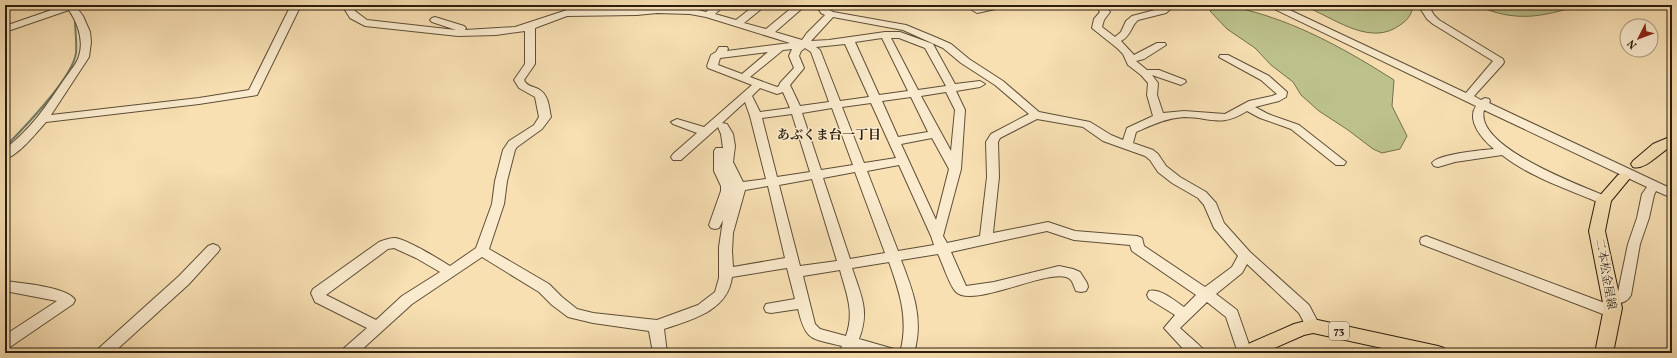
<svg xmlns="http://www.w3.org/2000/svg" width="1677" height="358" viewBox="0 0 1677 358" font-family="Vollkorn,'Noto Serif JP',serif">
  <rect width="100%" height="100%" fill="#f8e0b3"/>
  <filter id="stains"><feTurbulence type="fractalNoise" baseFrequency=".005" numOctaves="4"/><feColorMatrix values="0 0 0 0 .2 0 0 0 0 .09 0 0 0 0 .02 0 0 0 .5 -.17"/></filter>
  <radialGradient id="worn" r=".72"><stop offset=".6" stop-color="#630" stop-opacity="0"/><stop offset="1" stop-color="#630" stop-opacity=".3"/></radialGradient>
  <path fill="#bdc28c" stroke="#74704d" d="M1218,5C1230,5 1242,9 1254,12C1304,26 1350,52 1394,80L1392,106L1407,136L1400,149L1382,153L1373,149L1348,130L1319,111L1301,95L1293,82L1271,65L1255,48L1227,29L1210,11Z
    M1306,5H1413C1412,14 1408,20 1400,25C1372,46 1338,21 1311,9Z
    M1476,5H1581C1541,17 1516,23 1476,5Z"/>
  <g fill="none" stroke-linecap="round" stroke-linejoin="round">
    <path stroke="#707d6b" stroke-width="2" d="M5,147C23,129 73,77 76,53C77,43 75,30 75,19"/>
    <defs>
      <path id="minor" d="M66,5H80L77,8L83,16L90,32L91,42L89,57L51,115L199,98L249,90L291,5H301L257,95L199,104L46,122C36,133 19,155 5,159V149C33,127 46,106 66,77C70,71 77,63 79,56C84,40 78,24 69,10L5,32V26Z
        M342,5H352L355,11L367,20L456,30L432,22L430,20L432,18L435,17L464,26L466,28L465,30L515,27L567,10L637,9L657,7L690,8L706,12L714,5H725L715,14L736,20L755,5H766L744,23L766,29L795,5H806L775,32L802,40L807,33L825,15L821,13L816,5H826L828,9L833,12L906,25L935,37L951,44L969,59L1003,81L1039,112L1090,122L1111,135L1123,140L1127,128L1153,116L1147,95L1148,83L1141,75L1128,65L1123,54L1117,48L1092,28L1094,19L1100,12L1095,5H1105L1110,12L1104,20L1102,27L1115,37L1121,32L1126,21L1132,16L1155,10L1165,5H1175L1166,13L1138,20C1131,26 1131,36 1121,41L1134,55L1157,43H1165L1166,45L1144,59L1136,61L1147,70H1159L1185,80L1186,82L1181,85L1152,75L1158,83L1157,95L1163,113L1184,111L1225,114L1249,101L1272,96L1277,94L1261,80L1219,57L1220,55H1228L1269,76L1287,92L1286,97L1279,101L1255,107L1268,114L1299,125L1346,162L1344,165H1336L1291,129L1260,118L1247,111C1221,128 1210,117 1184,117C1166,118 1152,125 1136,132L1133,143L1153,150L1158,154L1166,166L1180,177L1206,192L1216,203L1224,223L1250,252L1309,305L1320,326L1318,330L1313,332L1308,330L1299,313L1247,264L1242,273L1216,294L1237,310L1252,353H1238L1226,317L1207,302L1180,328C1186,334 1204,348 1206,353H1187L1164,328L1175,315L1149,299L1147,295L1149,291C1160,288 1175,301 1184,307L1196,295L1132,251L1130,245L1074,240L1047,231L951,252L966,286L994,282L1059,266L1073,269L1080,272L1087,283L1088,287L1086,291L1081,292L1076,291C1073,285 1073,279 1066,277C1046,270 972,308 956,292C949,285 943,264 938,254L901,260C913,291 924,319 914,353H900C909,320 900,293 889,262L852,268C861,296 870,310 859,339L894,349L896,353H868L855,349L853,353H839L842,346C811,338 806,342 798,309L771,313L766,312L764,308L766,304L795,299L787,268L732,277C728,311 691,320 664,329L667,353H653L649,331L593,323L568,317L552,305L539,292L482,257L412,304L358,353H341L343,349L367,328L315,302L311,293L313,289L379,242C384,240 390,238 395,238C406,239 439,259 450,266L476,248L492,204L495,181L503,150L509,141L534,125L539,117L535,97L519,88L514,80L525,64V31L496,35L458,36L365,26L350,18ZM657,13L690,14L706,17L790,43L727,51L728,49L727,47H719L716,52L711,55L707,66L708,68L752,85L704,127L677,119L671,122L673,124L697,133L673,154L671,157L673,160H681L718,127L721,134L723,148H716L714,151V171L721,186V191L709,225L711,228L715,229L719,228L723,220L719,247V278L715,292L698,305L657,320L593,313L577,309L562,297L549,284L489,249L504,204L507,181L515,150L517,147L542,129L551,117C549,108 549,96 540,90C534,86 527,87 524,80L535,64V28L567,16L637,15ZM833,17L903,30L943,48L961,63L995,85L1029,114L991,134L986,142L987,177L980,236L947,243L943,236L961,169L965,110L956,91L980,87L985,84L980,81L955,84L933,44L900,32H885L829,40L811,41ZM882,38L908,91L879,95L855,42ZM891,38H899L925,48L946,86L918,90ZM845,44L869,97L840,101L820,50L816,47ZM805,48L811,52L829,102L800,106L790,85L804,68L799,56L801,51ZM792,49L789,56L794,68L780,83L779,86L777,87L750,77L783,50ZM768,52L742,74L718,65L720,58ZM760,88L777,94L783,92L790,108L760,112L752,96ZM946,92L955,110L951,151L921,96ZM911,97L928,132L898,137L882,101ZM745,102L750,116L766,179L743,182L733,162L735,146L733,134L727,124L722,123ZM871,103L896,158L864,163L842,107ZM832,108L853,165L821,170L802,113ZM792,114L810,172L777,177L762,118ZM1037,119L1083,127L1103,141L1145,156L1150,160L1158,172L1172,183L1198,198L1204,205L1214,228L1238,256L1232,267L1205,287L1144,246L1142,238L1137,236L1075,231L1048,222L993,233L999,177L998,142L1000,138ZM932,138L949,169L936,220L901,144ZM899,165L931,236L934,245L898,251L867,171ZM855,172L885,253L850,259L823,178ZM812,179L837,261L800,266L779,185ZM768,186L785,258L733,267L732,251L733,233L745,190ZM394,248L416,258L440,272L402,296L376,320L326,295L388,249ZM840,270C846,293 855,311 846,336L820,329L815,324L803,276Z
        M988,5H1007L1005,7L977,13L972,10L974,8Z
        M1266,5H1279L1466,93L1493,61L1433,24L1427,19L1418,5H1428L1434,15L1439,20L1503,59L1504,62L1503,64L1474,96L1481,100L1485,98L1489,99L1490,101L1489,103L1672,189V198L1656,191L1654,195L1649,218L1640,244L1631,295C1626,305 1615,304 1606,301L1604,297L1606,293L1618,292L1628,244L1637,218L1642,194L1647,187L1484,110C1474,147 1582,186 1608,197L1610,200L1608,203L1604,204L1600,203C1567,189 1530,177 1502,155L1455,162L1438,167L1434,166L1432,163C1438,154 1482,150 1494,149C1483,140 1466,121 1476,106Z
        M1426,236L1618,308L1620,312L1618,316L1613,317L1608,316L1421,244L1420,241L1421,238Z
        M213,244L218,246L220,249L218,252L189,284L113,353H96L98,349L179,276L208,246Z
        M5,281C20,283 68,287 75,300L73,304L10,347L5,349V335L57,301L5,291Z"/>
      <path id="major" d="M1672,136V146C1660,152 1645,171 1633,167L1631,164L1633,161L1653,144Z
        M1623,173L1628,175L1630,178L1611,201L1605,231L1622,308L1613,353H1595L1604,308L1589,231L1596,200L1618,175Z
        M1313,319L1438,346L1444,348L1447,353H1405L1313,333L1304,335L1263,353H1236L1239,348L1294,324Z"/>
    </defs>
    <use href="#minor" stroke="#5e4e37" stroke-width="2"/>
    <use href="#major" stroke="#2b1d0e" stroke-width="2"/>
    <use href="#minor" fill="#faebce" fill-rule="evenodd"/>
    <use href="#major" fill="#f8e0b3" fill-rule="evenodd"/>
  </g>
  <g text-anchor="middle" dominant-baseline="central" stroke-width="3" stroke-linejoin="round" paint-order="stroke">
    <rect fill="#faebce" stroke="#695b48" stroke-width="1" x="1329" y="322" width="20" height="18" rx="3"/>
    <g font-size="11" font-weight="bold" fill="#2b1d0e">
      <text x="1339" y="331">73</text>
    </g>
    <g font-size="12" fill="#2b1d0e" stroke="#faebce">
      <text transform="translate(1605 274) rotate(80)">二本松金屋線</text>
    </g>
    <g font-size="13" font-weight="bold" fill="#2b1d0e" stroke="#faebce">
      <text x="829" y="136">あぶくま台一丁目</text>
    </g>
  </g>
  <rect width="1677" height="358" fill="none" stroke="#f8e0b3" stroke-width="20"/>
  <rect x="6" y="6" width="1665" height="346" fill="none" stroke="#2b1d0e" stroke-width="2"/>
  <rect x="10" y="10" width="1657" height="338" fill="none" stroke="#2b1d0e"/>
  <g transform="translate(1639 38) rotate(228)"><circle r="19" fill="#faebce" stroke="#a79981"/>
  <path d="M0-3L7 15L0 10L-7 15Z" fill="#8f2418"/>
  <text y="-6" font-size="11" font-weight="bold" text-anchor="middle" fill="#2b1d0e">N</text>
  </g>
  <rect width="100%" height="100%" filter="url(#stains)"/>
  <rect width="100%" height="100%" fill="url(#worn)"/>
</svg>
